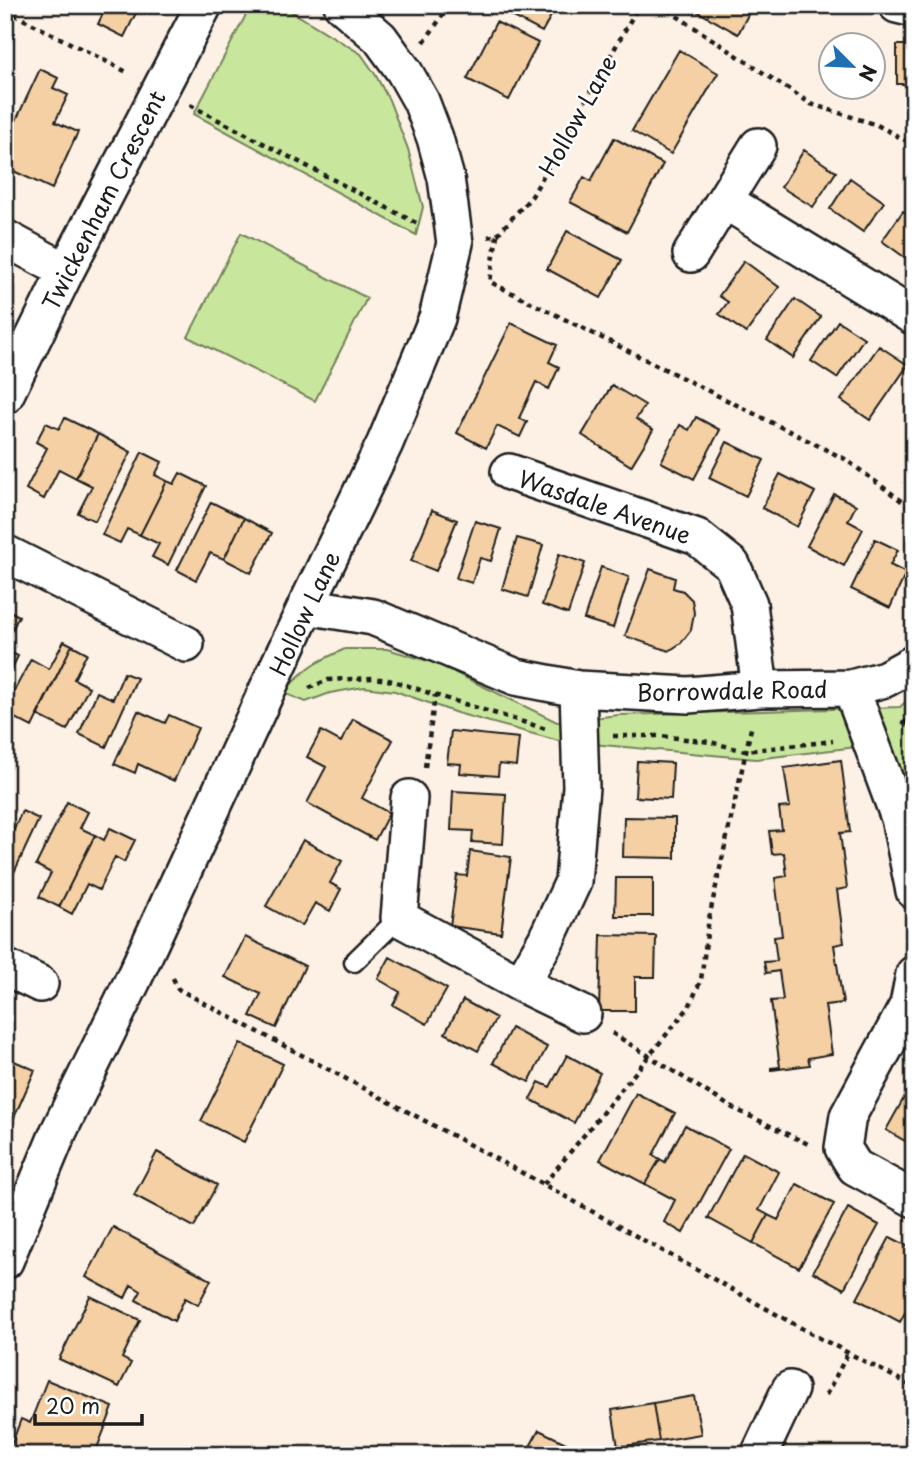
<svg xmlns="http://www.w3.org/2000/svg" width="919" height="1460" viewBox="0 0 919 1460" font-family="'Playpen Sans',sans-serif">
  <rect width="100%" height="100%" fill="#fcf1e4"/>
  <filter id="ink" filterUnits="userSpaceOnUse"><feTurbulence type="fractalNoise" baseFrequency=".0143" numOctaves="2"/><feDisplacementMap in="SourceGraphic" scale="14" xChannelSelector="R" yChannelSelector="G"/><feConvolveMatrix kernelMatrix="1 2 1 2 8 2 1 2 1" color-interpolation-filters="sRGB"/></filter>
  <g filter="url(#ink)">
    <path fill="#c9e69d" stroke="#72815c" stroke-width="2" d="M264,5H278L289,10L361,54L375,74L389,100L408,149L423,207L416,235L194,114L248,11Z
      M241,233L367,298L315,401L188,337Z
      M345,649H387L435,663L557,722L619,715L900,707L914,694V727L911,730L914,733V787L899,771L856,747L756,759L559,741L457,713L395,691L364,687L330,693L306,702L284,693C303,668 318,661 345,649Z"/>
    <path fill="#f4d0a4" stroke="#1c1c1c" stroke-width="2" d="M107,5H140L124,37L98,24Z
      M510,5H557L542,32L506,13Z
      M698,5H753L738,34L695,10Z
      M496,22L538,43L509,100L467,79Z
      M897,45H914V84H897Z
      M679,50L718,73L671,154L632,131Z
      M40,69L58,78L53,88L68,95L55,122L78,132L52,189L5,167V144Z
      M614,138L663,164L627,232L570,202L584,177L591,181Z
      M804,150L836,172L813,207L781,187Z
      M850,178L884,202L863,232L830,209Z
      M903,211L914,218V264L882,241Z
      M567,231L622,260L601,298L547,269Z
      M744,261L779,287L746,333L719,314L728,302L719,296Z
      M795,299L821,317L793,358L767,340Z
      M838,321L864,338L837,378L811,361Z
      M511,323L557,345L549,362L559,367L549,389L536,382L519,418L527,422L520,437L497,426L486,448L457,433Z
      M879,346L908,365L870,420L841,400Z
      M612,385L645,405L636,419L653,430L631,466L582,435Z
      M696,417L720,430L694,479L661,462L680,425L689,430Z
      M65,418L98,434L76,478L59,469L44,499L26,489L47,448L36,442L46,423L59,429Z
      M98,434L131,452L95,521L78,513L92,486L76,478Z
      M727,442L764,460L746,496L709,478Z
      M142,452L162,462L155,475L167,481L140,535L127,529L120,543L102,535Z
      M180,473L206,486L168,565L152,557L159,544L140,535L167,481L174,484Z
      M780,474L815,492L797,527L762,508Z
      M834,494L856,505L848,521L863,529L844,566L807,546Z
      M211,502L244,518L224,559L210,553L196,580L177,570Z
      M432,510L457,520L436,571L411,561Z
      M244,518L272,533L251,573L224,559Z
      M475,521L501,529L491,561L480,558L472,583L456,578Z
      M517,538L543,545L528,597L502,589Z
      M875,539L898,550L890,565L906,573L890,608L851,589Z
      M559,554L585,563L568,614L542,605Z
      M601,567L629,577L613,628L584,619Z
      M650,569L675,578L673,588L683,591L692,600L694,613L691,630L681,643L669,651L625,636Z
      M6,609L19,616L5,644V611Z
      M64,641L72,645L32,727L5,713V708L31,659L49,669Z
      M72,645L87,653L74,679L89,687L67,730L37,715Z
      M5,650L18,656L5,683Z
      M124,673L137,678L106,747L79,734L97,692L113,699Z
      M138,711L165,723L169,715L198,728L174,781L138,764L135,773L114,764Z
      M353,719L393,740L362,798L389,813L375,840L307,803L326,767L307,757L321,731L341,742Z
      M451,731L519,738L516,766L499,764L498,776L460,773L461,764L447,763Z
      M841,760L850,832L840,833L847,888L837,890L844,943L834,945L843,1003L825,1005L832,1054L808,1058L810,1065L771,1070V1068L780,1067L771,1001L783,1000L779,971L766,973L764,962L777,961L774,937L782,936L775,878L787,876L784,853L772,854L769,831L782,830L779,808L790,807L784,768Z
      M637,761L673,763L671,799L635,797Z
      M453,791L506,794L503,844L472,842L473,831L451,830Z
      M67,802L88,812L80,828L95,835L59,907L39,897L51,873L36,865Z
      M22,811L39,819L11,879L5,876V824L14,829Z
      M624,817L675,818V858L623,857Z
      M110,828L135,840L124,862L115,857L99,890L87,884L72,914L59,907L95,835L104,840Z
      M303,840L342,861L330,883L341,889L330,911L315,903L302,926L266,906Z
      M470,851L511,857L501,933L450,926L457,875L467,876Z
      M616,878H653V916H615Z
      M601,935L656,936L655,977H635V1011H599Z
      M245,937L305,966L276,1028L250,1016L261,994L225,977Z
      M390,957L447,989L427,1024L393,1005L400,992L378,979Z
      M463,1000L496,1018L478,1051L445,1033Z
      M511,1028L547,1047L529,1082L493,1063Z
      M240,1043L283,1064L244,1142L201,1121Z
      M567,1055L600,1073L574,1123L530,1099L539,1082L550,1087Z
      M5,1057L35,1070L13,1120L5,1117Z
      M914,1080V1146L886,1130Z
      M636,1093L675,1113L653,1155L660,1159L645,1184L600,1160Z
      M685,1125L729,1149L683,1233L664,1222L675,1200L645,1184L660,1159L665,1162Z
      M157,1152L217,1185L194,1227L134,1195Z
      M743,1153L779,1172L759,1210L768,1215L753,1243L708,1218Z
      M797,1184L834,1204L799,1268L753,1243L768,1215L778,1220Z
      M848,1208L879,1225L844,1289L813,1272Z
      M113,1227L211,1280L198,1305L185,1298L174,1321L136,1300L141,1291L131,1285L125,1298L86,1277Z
      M890,1237L914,1249V1296L900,1322L857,1299Z
      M90,1296L140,1320L122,1358L131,1363L119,1387L59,1359Z
      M47,1380L113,1407L96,1451L106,1455L8,1454L21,1419L30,1423Z
      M694,1396L701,1434L659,1441L653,1403Z
      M653,1403L659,1441L618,1447L612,1410Z
      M539,1430L574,1447L570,1455H517L520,1449L527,1452Z"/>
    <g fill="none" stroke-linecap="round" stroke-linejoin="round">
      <defs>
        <path id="lane" d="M354,962L399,918"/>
        <path id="street" d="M897,5L914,9
          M725,201L914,317
          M5,238L66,271
          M691,254L758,146
          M5,396L66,271L204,5
          M509,472L697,537L732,565L749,604L760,689
          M5,553L186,644
          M306,606L373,617L516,677L578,689L688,695L760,689L851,688L885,679L914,663
          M851,688L899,818L914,891
          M409,798L399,918L521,984L583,1014
          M5,967L40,984
          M914,974L908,1005L848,1116L843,1148L855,1167L914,1199
          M521,984L546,940L573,882L581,787L578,689
          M5,1261L58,1133L133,980L306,606L385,443L437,318L455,243L446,178L435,138L421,101L404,71L380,38L342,5
          M759,1455L790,1389"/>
      </defs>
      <use href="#lane" stroke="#1c1c1c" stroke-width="23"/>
      <use href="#street" stroke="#1c1c1c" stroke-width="40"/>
      <path stroke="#1c1c1c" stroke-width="4.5" stroke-dasharray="5 5" stroke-linecap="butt" d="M660,5L811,104L877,125L914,145
        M5,10L129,73
        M424,42L450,5
        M190,105L418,224
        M497,235L490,282L845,459L914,510
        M488,237L497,235L532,196L639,5
        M309,688L328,680L373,678L394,681L435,695L546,729
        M907,722L914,735
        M902,724L914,717
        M613,736H661L710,742L745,751L833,741
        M425,767L435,695
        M173,978L178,989L543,1184L810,1333L914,1387
        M612,1033L731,1107L808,1144
        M544,1184L689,1007L701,980L709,918L752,724
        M826,1395L848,1353"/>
      <use href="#lane" stroke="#fff" stroke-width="18"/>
      <use href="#street" stroke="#fff" stroke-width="35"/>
    </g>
  </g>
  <g text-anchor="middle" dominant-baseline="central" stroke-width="5" stroke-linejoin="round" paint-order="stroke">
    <g font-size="23" fill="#1c1c1c" stroke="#fff">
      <text transform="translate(577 115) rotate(-61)">Hollow Lane</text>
      <text transform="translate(103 200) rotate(-63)">Twickenham Crescent</text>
      <text transform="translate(605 506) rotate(19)">Wasdale Avenue</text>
      <text transform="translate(304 613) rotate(-65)">Hollow Lane</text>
      <text transform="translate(732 690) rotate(-1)">Borrowdale Road</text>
    </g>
  </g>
  <rect width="919" height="1460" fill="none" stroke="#fff" stroke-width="28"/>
  <rect x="14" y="14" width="891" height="1432" fill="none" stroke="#1c1c1c" stroke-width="2.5" filter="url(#ink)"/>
  <g transform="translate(852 66) rotate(114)"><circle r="33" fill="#ffffff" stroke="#a4a4a4" stroke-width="2"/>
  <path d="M0-5L12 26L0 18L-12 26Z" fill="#1f6fb2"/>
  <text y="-10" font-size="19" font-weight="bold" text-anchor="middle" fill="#1c1c1c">N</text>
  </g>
  <path d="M35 1414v10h107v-10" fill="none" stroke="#1c1c1c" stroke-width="3.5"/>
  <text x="46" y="1414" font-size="21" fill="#1c1c1c" stroke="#ffffff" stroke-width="5" paint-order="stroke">20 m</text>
</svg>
